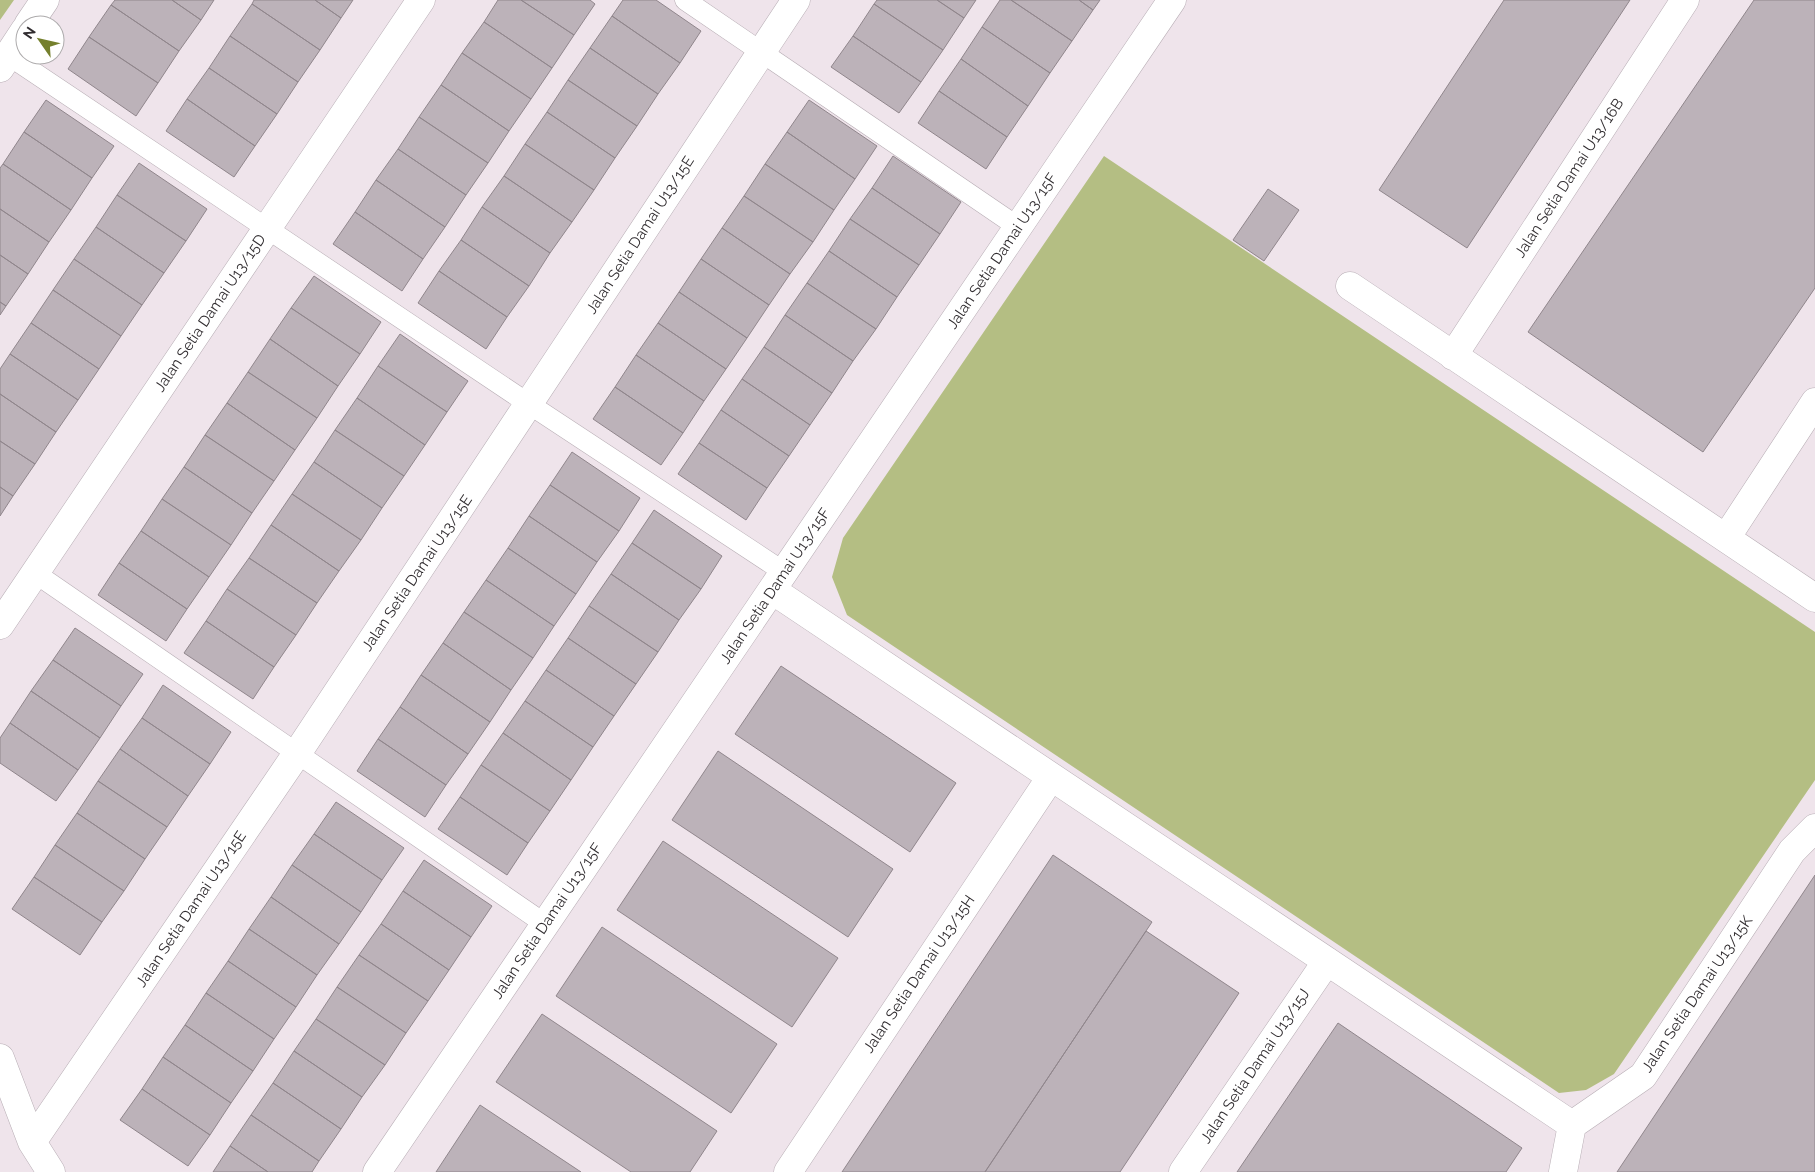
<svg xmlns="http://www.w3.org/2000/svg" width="1815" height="1172" viewBox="0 0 1815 1172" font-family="Raleway,sans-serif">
  <rect width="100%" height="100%" fill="#efe4eb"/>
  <path fill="#b4be83" d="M0,0H14L0,20Z
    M1104,156L1815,632V780L1614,1074L1586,1090L1559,1093L847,615L832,577L843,538Z"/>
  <path fill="#bcb2b9" stroke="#90868c" d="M115,0H172L201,20L179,51L111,5Z
    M172,0H214L201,20Z
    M254,0H315L341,18L320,50L252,4Z
    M315,0H353L341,18Z
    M498,0H521L574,35L552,68L484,22Z
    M521,0H590L595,4L574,35Z
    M623,0H656L701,31L680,63L612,16Z
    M877,0H937L964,18L943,50L874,4Z
    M937,0H976L964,18Z
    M1000,0H1011L1072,41L1050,73L982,27Z
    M1011,0H1079L1093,10L1072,41Z
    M1079,0H1100L1093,10Z
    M1504,0H1630L1467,248L1379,190Z
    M1754,0H1815V288L1703,452L1528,332Z
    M252,4L320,50L298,82L230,36Z
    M874,4L943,50L921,82L853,36Z
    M111,5L179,51L158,83L89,37Z
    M612,16L680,63L658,94L590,48Z
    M484,22L552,68L531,99L462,53Z
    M982,27L1050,73L1028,106L961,59Z
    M230,36L298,82L277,114L209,68Z
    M853,36L921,82L899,113L831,67Z
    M89,37L158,83L136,116L68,69Z
    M590,48L658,94L637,126L568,80Z
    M462,53L531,99L509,131L441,85Z
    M961,59L1028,106L1007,137L939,91Z
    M209,68L277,114L255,146L187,99Z
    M568,80L637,126L615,158L547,112Z
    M441,85L509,131L488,163L419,117Z
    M939,91L1007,137L986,169L918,123Z
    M187,99L255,146L234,177L166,131Z
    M46,100L114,146L92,178L24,132Z
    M809,100L877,146L855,179L787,132Z
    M547,112L615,158L594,190L525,144Z
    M419,117L488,163L466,195L398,149Z
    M24,132L92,178L71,210L3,164Z
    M787,132L855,179L834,210L765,164Z
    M525,144L594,190L572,222L504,176Z
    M398,149L466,195L445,227L376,180Z
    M893,156L961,202L940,234L872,188Z
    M139,163L207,209L186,241L117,195Z
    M3,164L71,210L49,242L0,209V168Z
    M765,164L834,210L813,242L744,196Z
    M504,176L572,222L550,253L482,207Z
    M376,180L445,227L423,259L355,212Z
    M872,188L940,234L919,265L850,219Z
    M1268,189L1299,210L1264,261L1233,240Z
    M117,195L186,241L164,273L96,227Z
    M744,196L813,242L790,274L722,228Z
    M482,207L550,253L529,286L461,240Z
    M0,209L49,242L28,274L0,255Z
    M355,212L423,259L402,291L333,244Z
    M850,219L919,265L897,297L829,251Z
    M96,227L164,273L142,305L74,259Z
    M722,228L790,274L769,305L701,259Z
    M461,240L529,286L507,317L439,271Z
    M829,251L897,297L876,329L807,283Z
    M0,255L28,274L6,306L0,302Z
    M74,259L142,305L121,336L53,290Z
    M701,259L769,305L747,338L679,292Z
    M439,271L507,317L486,349L418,303Z
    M314,276L381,322L360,354L291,308Z
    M807,283L876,329L853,361L785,315Z
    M53,290L121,336L99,369L31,323Z
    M679,292L747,338L726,369L658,323Z
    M0,302L6,306L0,315Z
    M291,308L360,354L338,386L270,339Z
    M785,315L853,361L832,393L764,347Z
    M31,323L99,369L78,400L10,354Z
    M658,323L726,369L704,401L636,355Z
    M400,334L468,381L447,412L378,366Z
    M270,339L338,386L317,418L248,372Z
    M764,347L832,393L810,425L742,379Z
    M10,354L78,400L56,432L0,394V369Z
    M636,355L704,401L683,433L615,387Z
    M378,366L447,412L425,445L357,398Z
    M248,372L317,418L295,450L227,403Z
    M742,379L810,425L789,456L721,410Z
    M615,387L683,433L661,465L593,419Z
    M0,394L56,432L35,464L0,441Z
    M357,398L425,445L404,476L335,430Z
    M227,403L295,450L274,481L205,435Z
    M721,410L789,456L767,488L699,443Z
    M335,430L404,476L382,508L314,462Z
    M205,435L274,481L252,513L184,467Z
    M0,441L35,464L13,496L0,487Z
    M699,443L767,488L746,520L678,474Z
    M572,452L640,498L619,531L550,485Z
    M314,462L382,508L361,540L292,494Z
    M184,467L252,513L231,545L162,499Z
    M550,485L619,531L597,562L529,516Z
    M0,487L13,496L0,516Z
    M292,494L361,540L339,571L271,525Z
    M162,499L231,545L209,577L141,531Z
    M654,510L722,556L701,589L632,543Z
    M529,516L597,562L576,594L508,548Z
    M271,525L339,571L317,603L249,558Z
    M141,531L209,577L187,609L119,563Z
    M632,543L701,589L679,620L611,574Z
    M508,548L576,594L554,626L486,580Z
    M249,558L317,603L296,635L227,589Z
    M119,563L187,609L166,641L98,595Z
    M611,574L679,620L658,652L589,606Z
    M486,580L554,626L533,658L464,612Z
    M227,589L296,635L274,667L206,621Z
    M589,606L658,652L636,684L568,638Z
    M464,612L533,658L511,690L443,643Z
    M206,621L274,667L253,699L184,653Z
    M75,628L143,674L121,706L53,660Z
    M568,638L636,684L614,716L546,670Z
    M443,643L511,690L490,722L421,675Z
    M53,660L121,706L100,738L31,691Z
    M781,666L956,783L910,852L735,734Z
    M546,670L614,716L593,747L525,701Z
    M421,675L490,722L468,754L400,707Z
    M163,685L231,732L210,764L142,718Z
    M31,691L100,738L78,770L10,723Z
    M525,701L593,747L571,780L503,733Z
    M400,707L468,754L446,785L378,739Z
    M142,718L210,764L188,796L120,749Z
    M10,723L78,770L56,801L0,763V738Z
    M503,733L571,780L550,811L481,765Z
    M378,739L446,785L425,817L357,771Z
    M120,749L188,796L167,827L98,781Z
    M718,751L893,869L848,937L672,820Z
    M481,765L550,811L528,843L460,797Z
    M98,781L167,827L145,859L77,813Z
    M460,797L528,843L507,875L438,829Z
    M336,802L404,848L382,880L314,834Z
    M77,813L145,859L124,891L55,845Z
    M314,834L382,880L361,912L292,865Z
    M663,841L838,958L792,1027L617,910Z
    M55,845L124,891L102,922L34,877Z
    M1053,855L1152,922L985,1172H842Z
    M424,860L492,906L471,937L403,891Z
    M292,865L361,912L339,944L271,897Z
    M1815,875V1172H1617Z
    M34,877L102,922L80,955L12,909Z
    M403,891L471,937L449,970L381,924Z
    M271,897L339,944L317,975L249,929Z
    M381,924L449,970L428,1001L359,955Z
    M602,927L777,1044L731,1113L556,996Z
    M249,929L317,975L296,1007L228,961Z
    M1146,931L1239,993L1120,1172H985Z
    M359,955L428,1001L406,1033L337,987Z
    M228,961L296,1007L274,1039L206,993Z
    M337,987L406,1033L385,1065L316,1019Z
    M206,993L274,1039L253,1071L185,1025Z
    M542,1014L717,1131L690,1172H631L496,1082Z
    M316,1019L385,1065L362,1097L294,1051Z
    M1338,1023L1522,1148L1506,1172H1237Z
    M185,1025L253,1071L231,1103L163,1057Z
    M294,1051L362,1097L341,1129L273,1083Z
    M163,1057L231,1103L210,1135L142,1089Z
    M273,1083L341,1129L319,1161L251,1115Z
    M142,1089L210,1135L188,1166L120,1120Z
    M480,1105L581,1172H436Z
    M251,1115L319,1161L312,1172H268L230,1146Z
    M230,1146L268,1172H213Z"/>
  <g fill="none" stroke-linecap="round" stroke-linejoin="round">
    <defs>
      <path id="lane" d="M685,0L1018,227
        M8,55L529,404L784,572
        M35,573L545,924"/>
      <path id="street" d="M28,25L45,0
        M0,68L25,30
        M1350,286L1815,598
        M1453,356L1685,0
        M1726,538L1815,402
        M772,590L1572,1125
        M0,625L421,0
        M0,1058L32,1142L51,1172
        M32,1142L298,752L796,0
        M377,1172L1172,0
        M788,1172L1051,777
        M1183,1172L1327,961
        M1563,1172L1572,1125L1643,1076L1792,851L1815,828"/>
    </defs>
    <use href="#lane" stroke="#b8aeb5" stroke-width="21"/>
    <use href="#street" stroke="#b8aeb5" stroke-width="29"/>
    <use href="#lane" stroke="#fff" stroke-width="20"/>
    <use href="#street" stroke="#fff" stroke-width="28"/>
  </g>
  <g text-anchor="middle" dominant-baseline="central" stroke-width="4" stroke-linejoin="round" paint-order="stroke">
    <g font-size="15" fill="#312d30" stroke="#fff">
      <text transform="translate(1569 178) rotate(-57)">Jalan Setia Damai U13/16B</text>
      <text transform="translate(640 235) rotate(-57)">Jalan Setia Damai U13/15E</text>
      <text transform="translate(1002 251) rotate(-56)">Jalan Setia Damai U13/15F</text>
      <text transform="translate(210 313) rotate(-56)">Jalan Setia Damai U13/15D</text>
      <text transform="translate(417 573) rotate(-56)">Jalan Setia Damai U13/15E</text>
      <text transform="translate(775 586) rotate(-56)">Jalan Setia Damai U13/15F</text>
      <text transform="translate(191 909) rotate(-56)">Jalan Setia Damai U13/15E</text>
      <text transform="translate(547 921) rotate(-56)">Jalan Setia Damai U13/15F</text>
      <text transform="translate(919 974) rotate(-56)">Jalan Setia Damai U13/15H</text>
      <text transform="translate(1697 994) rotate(-56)">Jalan Setia Damai U13/15K</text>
      <text transform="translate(1255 1066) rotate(-56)">Jalan Setia Damai U13/15J</text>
    </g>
  </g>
  <g transform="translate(40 40) rotate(304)"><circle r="24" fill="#ffffff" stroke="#adabac"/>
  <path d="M0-4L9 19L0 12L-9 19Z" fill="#75802d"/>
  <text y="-8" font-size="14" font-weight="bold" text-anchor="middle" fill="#312d30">N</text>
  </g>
</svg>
